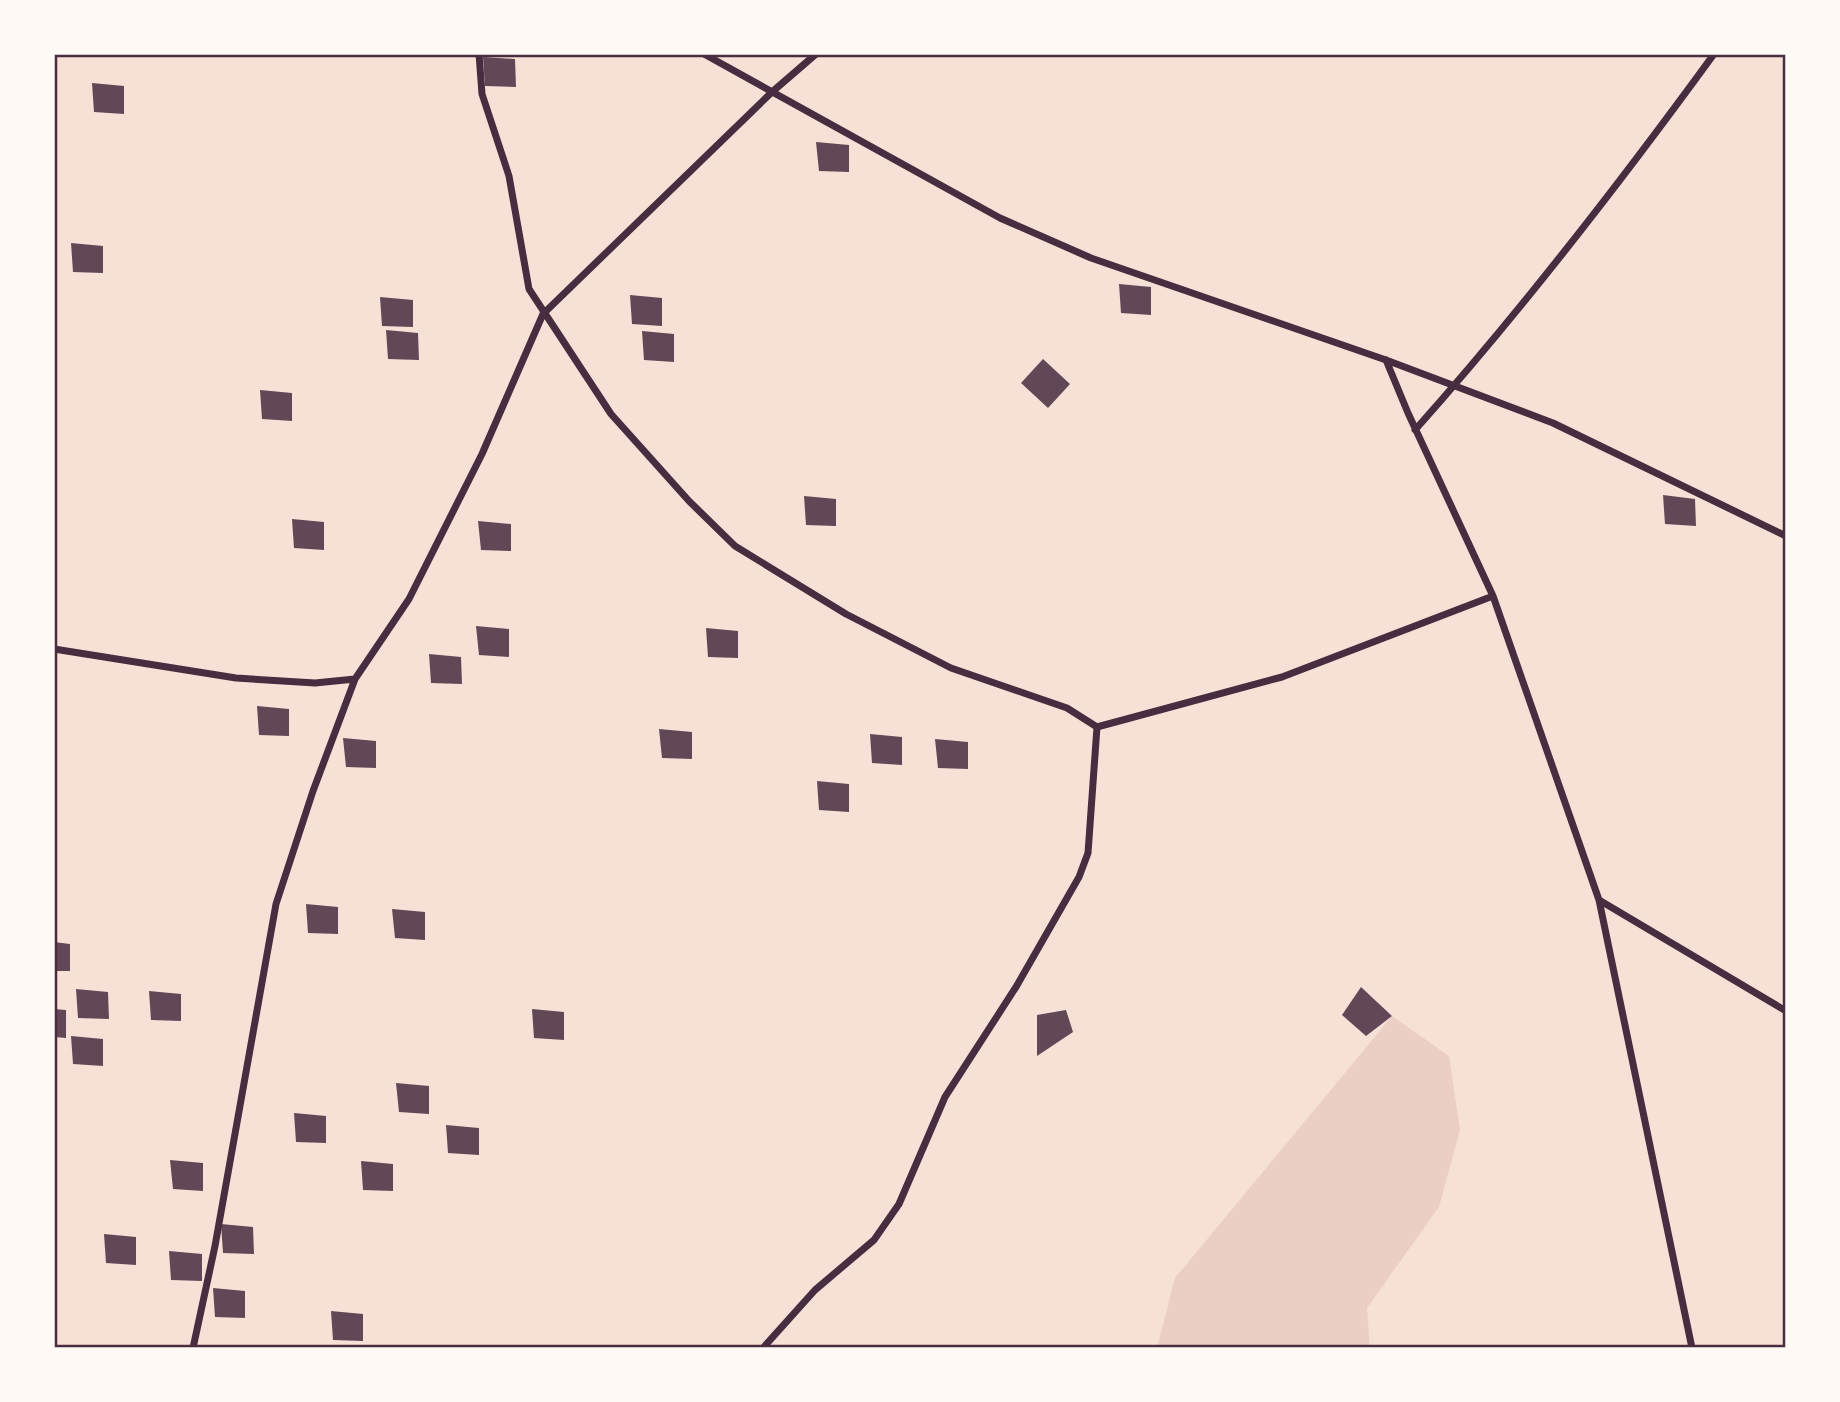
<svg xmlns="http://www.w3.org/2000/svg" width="1840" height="1402" viewBox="0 0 1840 1402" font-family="Bitter,serif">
  <rect width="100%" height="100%" fill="#f7e1d7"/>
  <path fill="#ebcfc5" d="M1392,1016L1449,1056L1460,1130L1439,1207L1367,1308L1370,1348H1157L1175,1278Z"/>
  <path fill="#644757" d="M483,57L515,59L516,87L485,86Z
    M92,83L124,86V114L94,112Z
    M816,142L849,145V172L819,171Z
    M71,243L103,246V273L73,272Z
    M1119,284L1151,287V315L1121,313Z
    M630,295L662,298V326L632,324Z
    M380,297L413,300V327L382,326Z
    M386,330L418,333L419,360L388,359Z
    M642,331L674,334V362L644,360Z
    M1043,359L1070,384L1048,408L1021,383Z
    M260,390L292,393V421L262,419Z
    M1663,495L1695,499L1696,526L1665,524Z
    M804,496L836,499V526L806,525Z
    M292,519L324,522V550L294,548Z
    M478,521L511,524V551L481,550Z
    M476,626L509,629V657L479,655Z
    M706,628L738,631V658L708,657Z
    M429,654L461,657L462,684L431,683Z
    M257,706L289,709V736L259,735Z
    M659,729L692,732V759L662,758Z
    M870,734L902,737V765L872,763Z
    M343,738L376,741V768L346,767Z
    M935,739L968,742V769L938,768Z
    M817,781L849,784V812L819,810Z
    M306,904L338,907V934L308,933Z
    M392,909L425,912V940L395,938Z
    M54,942L70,944V971H54Z
    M1361,987L1392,1016L1366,1036L1342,1015Z
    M76,989L108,992L109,1019L78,1018Z
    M149,991L181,994V1021L151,1020Z
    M54,1009L66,1010V1038L54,1037Z
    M532,1009L564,1012V1040L534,1038Z
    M1066,1010L1073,1032L1037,1056V1015Z
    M71,1036L103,1039V1066L73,1064Z
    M396,1083L429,1086V1114L399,1112Z
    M294,1113L326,1116V1143L296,1142Z
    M446,1125L479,1128V1155L448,1153Z
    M170,1160L203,1163V1191L173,1189Z
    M361,1161L393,1164V1191L363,1190Z
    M221,1224L253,1227L254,1254L223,1253Z
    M104,1234L136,1237V1265L106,1263Z
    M169,1251L202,1254V1281L171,1280Z
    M213,1288L245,1291V1318L215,1317Z
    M331,1311L363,1314V1341L333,1340Z"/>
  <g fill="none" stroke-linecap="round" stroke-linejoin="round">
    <path stroke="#4a2c40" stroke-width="7" d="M479,54L482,94L509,176L529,289L611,414L689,501L735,546L846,614L951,668L1067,708L1097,727L1282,677L1493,596
      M704,54L1000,218L1091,258L1386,360L1553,423L1786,536
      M1386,360L1408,413L1493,596L1599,900L1692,1348
      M1415,430C1521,311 1620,183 1714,54
      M54,649L236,678L315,683L355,679L409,599L482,454L543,314L772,92L816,54
      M1599,900L1786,1011
      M193,1348L215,1246L276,904L313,791L355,679
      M763,1348L815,1290L874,1240L899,1204L945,1097L1016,987L1079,877L1088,853L1097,727"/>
  </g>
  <rect width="1840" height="1402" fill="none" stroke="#fffaf5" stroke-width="112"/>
  <rect x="56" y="56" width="1728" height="1290" fill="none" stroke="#4a2c40" stroke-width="2.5"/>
</svg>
